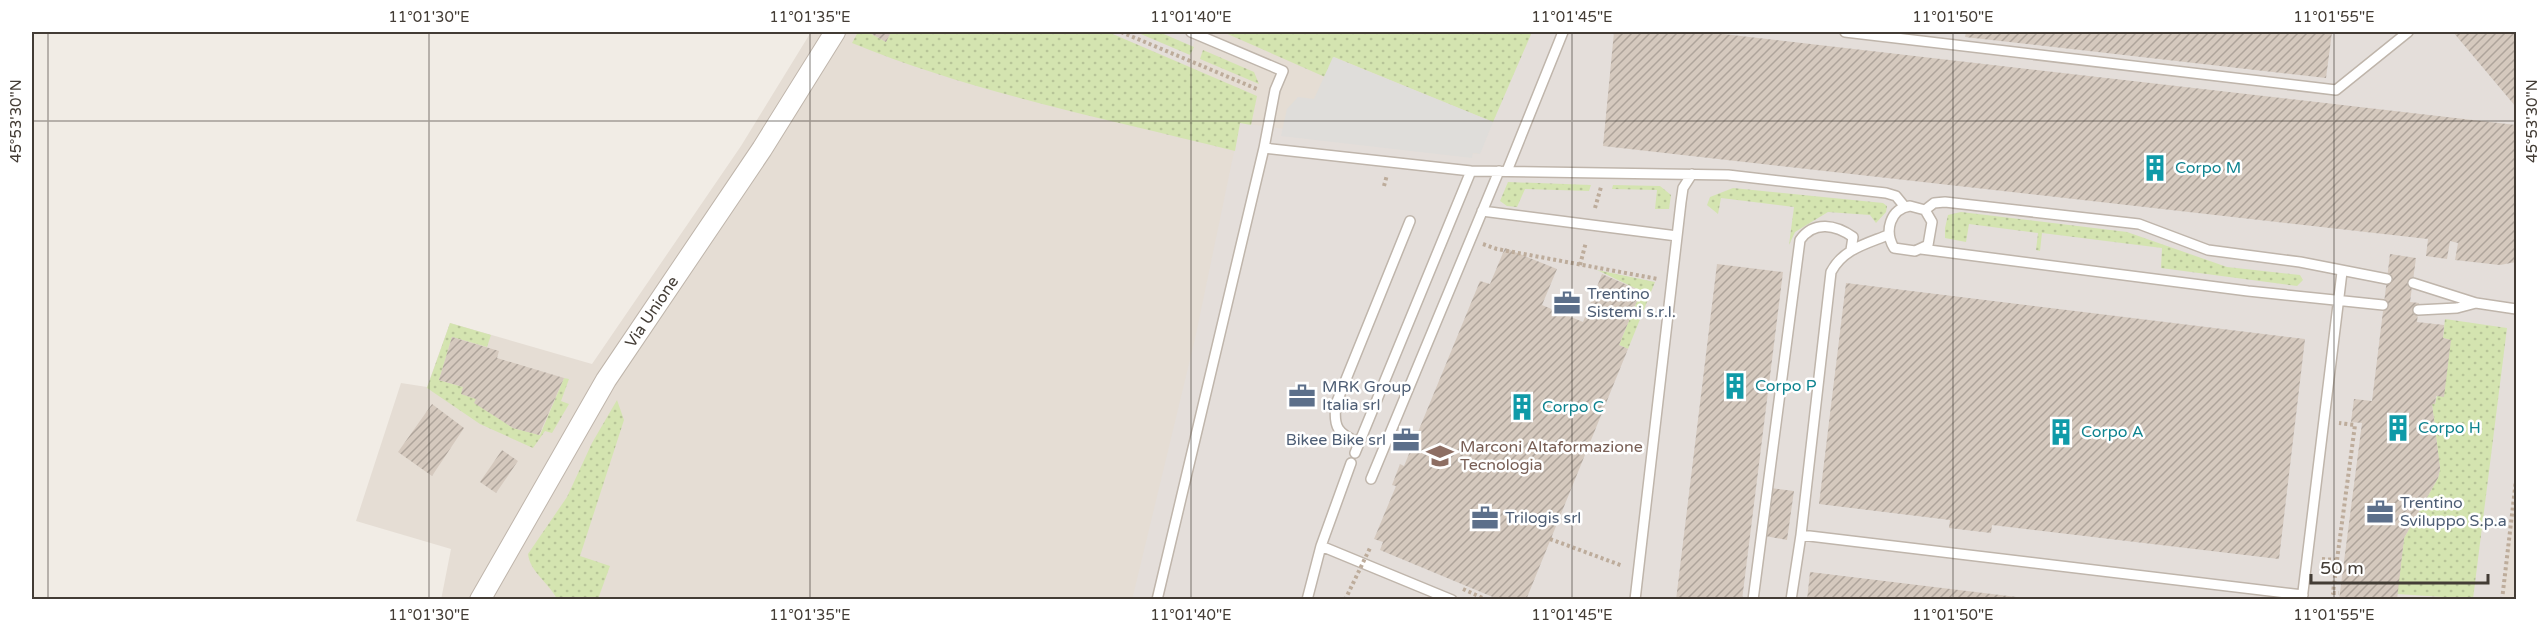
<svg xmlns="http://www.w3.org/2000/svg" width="2548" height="631" viewBox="0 0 2548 631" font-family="'Varela Round',sans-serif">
  <defs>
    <pattern id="grass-dots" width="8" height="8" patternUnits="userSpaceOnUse" patternTransform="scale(1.5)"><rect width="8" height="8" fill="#d4e4b0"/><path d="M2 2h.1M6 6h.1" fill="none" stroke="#b7c498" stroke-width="1.8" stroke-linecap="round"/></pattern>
    <pattern id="building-hatch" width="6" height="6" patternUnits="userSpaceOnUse" patternTransform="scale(1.5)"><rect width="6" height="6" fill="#d5c9be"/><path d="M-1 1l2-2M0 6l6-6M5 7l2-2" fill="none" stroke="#aea49b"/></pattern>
  </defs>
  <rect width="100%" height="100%" fill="#f1ece5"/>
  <path fill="#e5ddd4" d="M811,32H2516V599L441,600L451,549L356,521L401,383L427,387L450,323L592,364L741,146Z"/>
  <path fill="#e4deda" d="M1108,32H1198L1186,65Z
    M1532,32H2512L2516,37V478L2502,599L1132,600L1195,339L1240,123L1479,154Z"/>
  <path fill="url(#grass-dots)" d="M858,32H868L886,42L891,32H1108L1257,96L1251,125L1240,123L1235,151C1107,119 974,93 852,43Z
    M1136,32H1159L1194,47L1190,55Z
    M1223,32H1532L1493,122L1334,57L1325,77Z
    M1203,50L1254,72L1259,84L1200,59Z
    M1508,182L1591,185L1589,191L1525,189L1517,207L1507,206L1500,201Z
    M1613,185L1660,186L1671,195L1669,209H1655L1657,190L1612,189Z
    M1733,188L1883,203L1887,206L1886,212L1876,223L1870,215L1828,212L1795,232L1789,245L1794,207L1721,198L1718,214L1707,205L1710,197Z
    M1961,212L2127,232L2227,267L2300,275L2303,280L2297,286L2161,268L2162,248L2042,233L2040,251L2036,250L2038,233L1969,224L1966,242L1945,238V228L1948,215Z
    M1597,270L1655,282L1628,349L1619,345L1641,291Z
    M2445,319L2507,328L2473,599L2397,594L2404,538L2438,478L2440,469L2432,404H2435L2450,340L2443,338Z
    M450,323L491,335L487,347L452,337L439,380L463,387L462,394L476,399L475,403L513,428L540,435L564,378L569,379L561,401L569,404L552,433L545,431L533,448L480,424L427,388Z
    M617,400L624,420L580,556L610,566L598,599H557C549,583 530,572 528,554L567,497L592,443Z"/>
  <path fill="#dfddda" d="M1333,57L1493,122L1480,154L1473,153L1472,158L1281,136L1287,109L1298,97L1314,99Z"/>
  <path fill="url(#building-hatch)" d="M868,32H891L886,42Z
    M1614,32H1706L2516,125V262L2500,265L2455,260L2458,243L2450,241L2447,259L2426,256L2428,239L1603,146Z
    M1966,32H2332L2326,78L1965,37Z
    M2453,32H2512L2516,37V107Z
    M1505,248L1557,269L1542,305L1583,322L1602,274L1641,291L1619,345L1628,349L1526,600H1500L1380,550L1383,542L1374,539L1396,486L1392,485L1400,464L1404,466L1480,281L1490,284Z
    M2390,254L2416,258L2410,302L2419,303L2417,322L2444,325L2443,338L2451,340L2444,397L2436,396L2435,404H2432L2440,468L2438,478L2404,538L2397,600H2339L2362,423L2351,422L2354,399L2372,401Z
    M1717,264L1783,272L1742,600H1676Z
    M1846,283L2305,339L2279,559L1992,525L1991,533L1949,528L1950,520L1819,504Z
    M452,337L499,351L497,358L564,378L539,435L513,428L474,403L476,399L461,394L463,387L439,380Z
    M432,404L464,428L432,476L398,452Z
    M502,450L518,461L496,493L480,482Z
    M1771,488L1794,491L1787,540L1765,536Z
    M1810,572L2025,598V600H1807Z"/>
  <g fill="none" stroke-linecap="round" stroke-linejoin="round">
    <defs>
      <path id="lane" d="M1191,32L1283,71L1275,90L1264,148
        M1845,32L2336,90L2408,32
        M1507,171L1563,32
        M1910,206L1925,210L1932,222L1928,245L1915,251L1894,248C1884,231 1890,209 1910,206Z
        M1925,210L1934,203L1945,202L2139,224L2208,250L2300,262L2387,279
        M1482,211L1677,236
        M1921,249L2248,291L2383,305
        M2413,283L2476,303L2516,309
        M2418,310L2457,308L2476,303
        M1358,442C1338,434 1333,427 1336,404L1410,221
        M1355,453L1471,171
        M1351,463L1321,546L1452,600
        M1371,479L1499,171
        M1801,535L2303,595
        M1157,600L1264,148L1471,171L1728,175L1886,193L1896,196L1905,207
        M1307,600L1321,546
        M1635,600L1681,202L1683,188L1692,174
        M1753,600L1800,240C1814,220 1836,225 1853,237L1851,250
        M1791,600L1801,535L1831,272C1843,249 1866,244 1888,235
        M2302,600L2342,272"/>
      <path id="street" d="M480,600L606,380L762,149L835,32"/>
    </defs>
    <use href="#lane" stroke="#bfb5ab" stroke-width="12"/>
    <use href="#street" stroke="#bfb5ab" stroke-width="22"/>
    <path stroke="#bdac9b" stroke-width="4" stroke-dasharray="3 3" stroke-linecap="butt" d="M1121,32L1257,89
      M1384,186L1387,175
      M1595,208L1601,187
      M1483,244L1497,249L1658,279
      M1580,265L1586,242
      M1550,539L1623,566
      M2322,559L2337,560L2333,593H2339
      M2337,560L2355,425L2339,423
      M1463,589L1487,600
      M2502,600L2516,480"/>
    <use href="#lane" stroke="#fff" stroke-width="9"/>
    <use href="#street" stroke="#fff" stroke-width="20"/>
    <path stroke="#bdac9b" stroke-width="4" stroke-dasharray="3 3" stroke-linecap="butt" d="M1345,600L1370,548"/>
  </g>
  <path fill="none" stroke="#433c35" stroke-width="1.5" stroke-opacity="0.45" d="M48,32V600M429,32V600M810,32V600M1191,32V600M1572,32V600M1953,32V600M2334,32V600M32,121H2516"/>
  <defs>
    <symbol id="building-bare" viewBox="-9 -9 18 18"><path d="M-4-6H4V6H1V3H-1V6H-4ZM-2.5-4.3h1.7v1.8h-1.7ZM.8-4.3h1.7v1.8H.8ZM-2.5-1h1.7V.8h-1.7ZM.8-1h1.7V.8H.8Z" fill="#0f9aa8" stroke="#fff" stroke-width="2.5" paint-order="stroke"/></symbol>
    <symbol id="office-bare" viewBox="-9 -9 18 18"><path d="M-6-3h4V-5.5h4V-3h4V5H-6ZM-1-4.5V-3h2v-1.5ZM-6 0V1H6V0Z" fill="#5c6f8a" stroke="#fff" stroke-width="2.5" paint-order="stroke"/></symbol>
    <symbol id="school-bare" viewBox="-9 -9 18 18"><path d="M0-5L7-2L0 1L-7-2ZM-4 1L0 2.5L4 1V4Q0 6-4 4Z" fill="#8d6e63" stroke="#fff" stroke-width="2.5" paint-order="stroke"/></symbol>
  </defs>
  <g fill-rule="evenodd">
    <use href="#building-bare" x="2136" y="149" width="38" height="38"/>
    <use href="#office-bare" x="1548" y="284" width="38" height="38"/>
    <use href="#building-bare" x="1716" y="367" width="38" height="38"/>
    <use href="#office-bare" x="1283" y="377" width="38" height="38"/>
    <use href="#building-bare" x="1503" y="388" width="38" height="38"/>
    <use href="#building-bare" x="2379" y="409" width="38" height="38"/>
    <use href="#building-bare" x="2042" y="413" width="38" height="38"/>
    <use href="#office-bare" x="1387" y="421" width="38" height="38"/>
    <use href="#school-bare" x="1421" y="437" width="38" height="38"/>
    <use href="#office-bare" x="2361" y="493" width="38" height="38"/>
    <use href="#office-bare" x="1466" y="499" width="38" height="38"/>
  </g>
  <g text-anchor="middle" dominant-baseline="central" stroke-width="5" stroke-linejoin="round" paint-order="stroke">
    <g font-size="16" fill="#0d838f" stroke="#fff" text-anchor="start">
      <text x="2175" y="168">Corpo M</text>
      <text x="1755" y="386">Corpo P</text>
      <text x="1542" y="407">Corpo C</text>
      <text x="2418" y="428">Corpo H</text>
      <text x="2081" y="432">Corpo A</text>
    </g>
    <g font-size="16" fill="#4e5e75" stroke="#fff" text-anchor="start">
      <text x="1587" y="294">Trentino<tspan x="1587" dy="18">Sistemi s.r.l.</tspan></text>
      <text x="1322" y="387">MRK Group<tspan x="1322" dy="18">Italia srl</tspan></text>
      <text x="1386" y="440" text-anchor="end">Bikee Bike srl</text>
      <text x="2400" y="503">Trentino<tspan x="2400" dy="18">Sviluppo S.p.a</tspan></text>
      <text x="1505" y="518">Trilogis srl</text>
    </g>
    <g font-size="16" fill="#433c35" stroke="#fff">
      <text transform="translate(652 312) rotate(-56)">Via Unione</text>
    </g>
    <g font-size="16" fill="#785e54" stroke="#fff" text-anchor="start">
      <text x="1460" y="447">Marconi Altaformazione<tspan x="1460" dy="18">Tecnologia</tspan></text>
    </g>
  </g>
  <rect width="2548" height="631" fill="none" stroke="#ffffff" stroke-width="66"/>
  <path d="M2311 574v9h177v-9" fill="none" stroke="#433c35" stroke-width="3"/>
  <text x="2320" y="574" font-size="18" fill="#433c35" stroke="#ffffff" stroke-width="4.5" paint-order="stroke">50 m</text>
  <rect x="33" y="33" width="2482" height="565" fill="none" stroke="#433c35" stroke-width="2"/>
  <g font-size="15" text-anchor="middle" fill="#433c35">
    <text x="429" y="22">11°01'30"E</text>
    <text x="810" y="22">11°01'35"E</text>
    <text x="1191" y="22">11°01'40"E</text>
    <text x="1572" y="22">11°01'45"E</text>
    <text x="1953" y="22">11°01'50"E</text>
    <text x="2334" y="22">11°01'55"E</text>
    <text transform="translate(16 121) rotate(-90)" y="5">45°53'30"N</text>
    <text transform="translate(2532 121) rotate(-90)" y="5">45°53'30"N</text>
    <text x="429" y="620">11°01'30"E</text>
    <text x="810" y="620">11°01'35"E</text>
    <text x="1191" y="620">11°01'40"E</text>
    <text x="1572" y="620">11°01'45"E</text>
    <text x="1953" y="620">11°01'50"E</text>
    <text x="2334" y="620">11°01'55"E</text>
  </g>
</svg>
